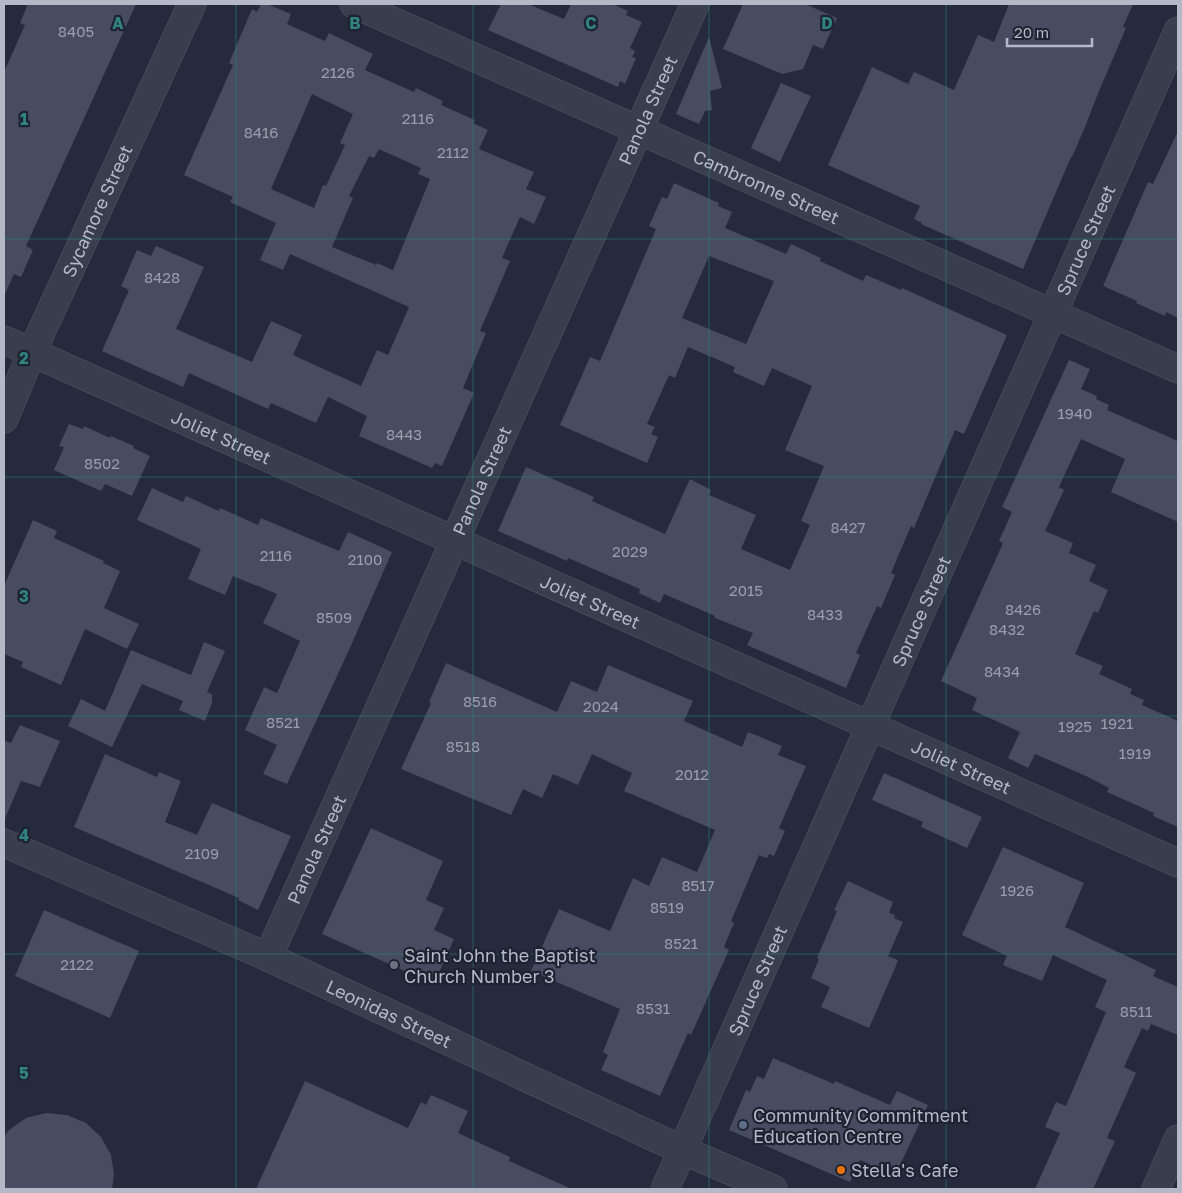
<svg xmlns="http://www.w3.org/2000/svg" width="1182" height="1193" viewBox="0 0 1182 1193" font-family="'Golos Text',sans-serif">
  <rect width="100%" height="100%" fill="#252b3c"/>
  <path fill="#474c60" fill-rule="evenodd" d="M28,4H136L26,246L33,250L21,277L14,274L4,296V72L25,25L20,23Z
    M261,4H267L291,14L287,24L325,41L329,33L373,54L365,70L414,92L416,88L443,101L441,105L475,120L473,123L488,130L479,149L534,172L526,189L546,197L534,224L520,217L502,258L510,261L480,331L486,333L463,388L474,393L442,466L435,463L432,468L359,436L367,416L328,397L316,423L271,403L268,409L189,373L183,387L102,351L129,290L121,286L137,250L151,256L156,246L204,267L176,329L252,362L271,321L302,335L293,355L361,386L377,350L388,355L409,307L290,254L283,270L260,260L276,223L230,202L233,197L184,175L233,65L229,63L252,9L257,12ZM312,94L353,114L340,143L345,145L326,186L323,185L314,208L271,189ZM379,149L421,168L418,174L430,179L393,270L377,263L376,265L332,247L353,198L349,196L369,156L374,158Z
    M501,4H528L564,19L571,4H612L628,11L626,15L642,22L630,48L635,51L632,57L636,58L625,84L620,81L618,87L488,30Z
    M743,4H805L837,18L823,49L813,45L803,69L782,74L723,49Z
    M1009,4H1133L1123,27L1126,28L1099,91L1085,127L1072,157H1071L1023,269L921,224L922,223L914,219L920,206L828,165L872,67L908,84L914,72L954,90L978,35L994,42Z
    M709,37L722,88L710,91L712,110L705,111L699,124L676,114Z
    M781,83L811,96L780,162L751,148Z
    M1178,131V318L1166,312L1165,316L1136,303L1137,301L1103,286L1148,182L1153,184Z
    M674,183L719,203L718,206L732,212L725,228L786,254L791,244L821,258L820,261L863,281L866,275L901,290L902,288L1007,335L964,434L955,430L914,528L911,526L891,573L895,575L881,608L877,606L856,653L860,655L846,688L747,645L753,633L715,618V616L664,594L660,603L639,593L640,589L568,558L567,561L498,531L526,467L594,497L592,501L665,534L690,479L711,490L709,495L756,515L741,549L790,570L810,525L801,521L824,466L785,450L812,386L772,368L764,386L733,372L735,367L688,347L675,378L669,375L647,424L655,427L651,434L658,437L647,463L560,425L590,357L600,361L656,229L649,226L662,197L667,199ZM709,256L774,281L746,344L682,318Z
    M1069,360L1090,369L1081,389L1097,396L1096,399L1109,405L1107,410L1178,441V522L1111,492L1125,459L1081,439L1059,487L1064,490L1045,531L1073,543L1069,553L1096,565L1089,581L1108,590L1098,613L1094,611L1075,654L1103,666L1099,674L1132,689L1130,694L1144,700L1142,705L1178,721V827L1153,816L1154,813L1107,792L1109,788L1086,776L1035,754L1028,768L1008,758L1020,732L972,710L977,698L941,681L1003,543L999,541L1012,512L1002,507Z
    M69,424L83,429L84,426L110,438L111,436L134,446L133,448L150,456L132,496L105,484L101,491L54,470L64,447L59,446Z
    M152,488L183,502L186,496L219,511L220,508L258,525L261,518L339,551L348,532L392,552L349,650L287,784L263,774L277,745L245,730L264,687L277,693L300,641L263,623L277,594L233,576L225,595L188,579L201,549L137,520Z
    M33,520L57,531L54,538L104,561L103,563L120,571L104,608L139,624L127,649L85,629L61,685L21,667L23,662L4,654V586Z
    M204,642L225,651L207,692L212,694V703L205,721L179,710L183,701L142,684L112,747L68,726L81,699L105,711L131,650L191,675Z
    M446,663L557,712L571,681L597,692L608,665L693,701L684,721L742,747L748,732L782,746L778,755L806,766L779,828L785,831L774,856L769,854L767,858L759,855L731,921L734,923L724,947L729,950L691,1035L688,1033L660,1096L601,1070L608,1055L603,1052L620,1009L531,971L559,909L610,931L633,878L649,886L662,857L697,872L715,830L624,791L632,773L592,754L578,785L553,774L542,798L523,789L511,815L401,769L431,703L429,702Z
    M20,725L60,741L40,787L21,781L4,821V741L11,743Z
    M105,754L157,777L159,772L181,781L165,822L197,835L212,803L291,836L258,910L238,900L239,898L74,827Z
    M884,773L982,817L967,848L921,827L923,822L872,800Z
    M371,828L443,861L426,900L444,908L434,930L454,939L434,984L322,934Z
    M1003,847L1084,883L1065,927L1156,970L1153,976L1178,987V1035L1151,1024L1148,1031L1142,1028L1124,1067L1136,1073L1107,1138L1115,1141L1093,1189H1035L1060,1133L1045,1127L1056,1102L1066,1106L1106,1012L1095,1007L1107,980L1053,955L1042,981L1003,965L1007,956L962,935Z
    M848,881L893,902L889,913L895,915L894,918L903,922L888,956L898,960L895,968L869,1028L821,1007L830,987L811,978L819,959L817,958L837,911L834,910Z
    M44,910L139,951L110,1018L15,976Z
    M773,1058L834,1084L835,1081L890,1105L897,1091L928,1105L895,1176L860,1160L850,1182L729,1130L746,1090L750,1092L757,1076L764,1079Z
    M305,1081L408,1128L421,1102L426,1105L431,1095L468,1111L458,1133L510,1157L509,1161L572,1189H256Z
    M46,1113L67,1115L86,1123L101,1137L111,1155L114,1175L112,1189H4V1137L9,1130L26,1118Z"/>
  <g fill="none" stroke-linecap="round" stroke-linejoin="round">
    <defs>
      <g id="minor">
        <path id="s1" d="M354,4L1178,369"/>
        <path id="s2" d="M4,340L1178,863"/>
        <path id="s3" d="M4,419L32,352L192,4"/>
        <path id="s4" d="M4,843L268,957L682,1150L773,1189"/>
        <path id="s5" d="M268,957L695,4"/>
        <path id="s6" d="M665,1189L1178,31"/>
        <path d="M1156,1189L1178,1139"/>
      </g>
    </defs>
    <use href="#minor" stroke="#545967" stroke-width="29"/>
    <use href="#minor" stroke="#393e4c" stroke-width="28"/>
  </g>
  <path fill="none" stroke="#308380" stroke-width="1" stroke-opacity="0.55" d="M236,4V1189M473,4V1189M709,4V1189M946,4V1189M4,239H1178M4,477H1178M4,716H1178M4,954H1178"/>
  <circle fill="#6b7280" stroke="#1e2331" stroke-width="2" cx="394" cy="965" r="5"/>
  <circle fill="#5c6f8a" stroke="#1e2331" stroke-width="2" cx="743" cy="1125" r="5"/>
  <circle fill="#e8710a" stroke="#1e2331" stroke-width="2" cx="841" cy="1170" r="5"/>
  <g text-anchor="middle" dominant-baseline="central" stroke-width="4.5" stroke-linejoin="round" paint-order="stroke">
    <g font-size="15" fill="#9a9ead">
      <text x="76" y="31">8405</text>
      <text x="338" y="72">2126</text>
      <text x="418" y="118">2116</text>
      <text x="261" y="132">8416</text>
      <text x="453" y="152">2112</text>
      <text x="162" y="277">8428</text>
      <text x="1075" y="413">1940</text>
      <text x="404" y="434">8443</text>
      <text x="102" y="463">8502</text>
      <text x="848" y="527">8427</text>
      <text x="630" y="551">2029</text>
      <text x="276" y="555">2116</text>
      <text x="365" y="559">2100</text>
      <text x="746" y="590">2015</text>
      <text x="1023" y="609">8426</text>
      <text x="825" y="614">8433</text>
      <text x="334" y="617">8509</text>
      <text x="1007" y="629">8432</text>
      <text x="1002" y="671">8434</text>
      <text x="480" y="701">8516</text>
      <text x="601" y="706">2024</text>
      <text x="283" y="722">8521</text>
      <text x="1117" y="723">1921</text>
      <text x="1075" y="726">1925</text>
      <text x="463" y="746">8518</text>
      <text x="1135" y="753">1919</text>
      <text x="692" y="774">2012</text>
      <text x="202" y="853">2109</text>
      <text x="698" y="885">8517</text>
      <text x="1017" y="890">1926</text>
      <text x="667" y="907">8519</text>
      <text x="681" y="943">8521</text>
      <text x="77" y="964">2122</text>
      <text x="653" y="1008">8531</text>
      <text x="1136" y="1011">8511</text>
    </g>
    <g font-size="18" fill="#b5b9c7" stroke="#1e2331">
      <text stroke="none"><textPath href="#s5" startOffset="928">Panola Street</textPath></text>
      <text stroke="none"><textPath href="#s1" startOffset="451">Cambronne Street</textPath></text>
      <text stroke="none"><textPath href="#s3" startOffset="228">Sycamore Street</textPath></text>
      <text stroke="none"><textPath href="#s6" startOffset="1038">Spruce Street</textPath></text>
      <text stroke="none"><textPath href="#s2" startOffset="238">Joliet Street</textPath></text>
      <text stroke="none"><textPath href="#s5" startOffset="522">Panola Street</textPath></text>
      <text stroke="none"><textPath href="#s2" startOffset="642">Joliet Street</textPath></text>
      <text stroke="none"><textPath href="#s6" startOffset="632">Spruce Street</textPath></text>
      <text stroke="none"><textPath href="#s2" startOffset="1048">Joliet Street</textPath></text>
      <text stroke="none"><textPath href="#s5" startOffset="118">Panola Street</textPath></text>
      <text stroke="none"><textPath href="#s6" startOffset="228">Spruce Street</textPath></text>
      <text stroke="none"><textPath href="#s4" startOffset="421">Leonidas Street</textPath></text>
    </g>
    <g font-size="18" fill="#b5b9c7" stroke="#1e2331" text-anchor="start">
      <text x="404" y="955">Saint John the Baptist<tspan x="404" dy="21">Church Number 3</tspan></text>
      <text x="753" y="1115">Community Commitment<tspan x="753" dy="21">Education Centre</tspan></text>
      <text x="851" y="1170">Stella's Cafe</text>
    </g>
  </g>
  <g font-size="16" text-anchor="middle" font-weight="bold" fill="#308380" stroke="#1e2331" stroke-width="4.5" stroke-linejoin="round" paint-order="stroke">
    <text x="118" y="29">A</text>
    <text x="355" y="29">B</text>
    <text x="591" y="29">C</text>
    <text x="827" y="29">D</text>
    <text x="24" y="125">1</text>
    <text x="24" y="364">2</text>
    <text x="24" y="602">3</text>
    <text x="24" y="841">4</text>
    <text x="24" y="1079">5</text>
  </g>
  <rect width="1182" height="1193" fill="none" stroke="#b5b9c7" stroke-width="10"/>
  <path d="M1007 38v8h85v-8" fill="none" stroke="#b5b9c7" stroke-width="2.5"/>
  <text x="1014" y="38" font-size="15" fill="#b5b9c7" stroke="#1e2331" stroke-width="4" paint-order="stroke">20 m</text>
</svg>
